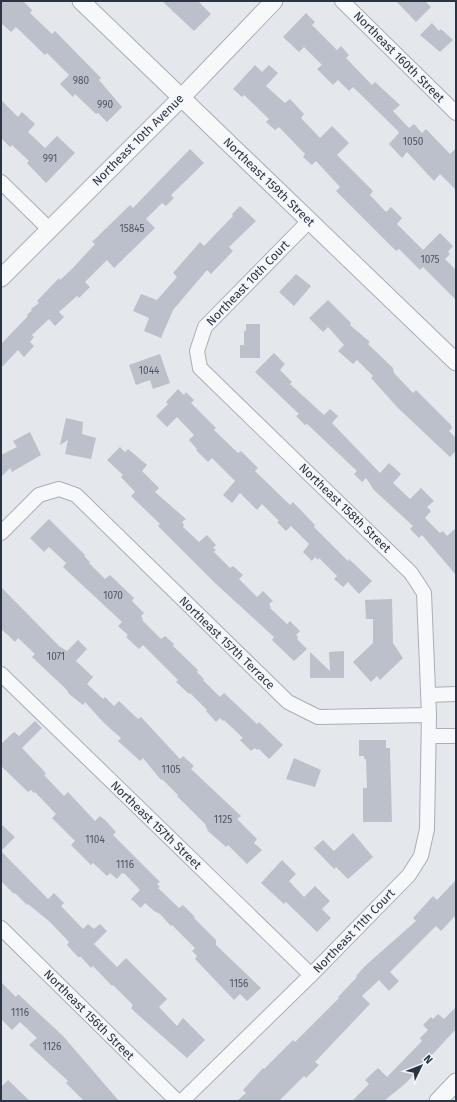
<svg xmlns="http://www.w3.org/2000/svg" width="457" height="1102" viewBox="0 0 457 1102" font-family="'Fira Sans',sans-serif">
  <rect width="100%" height="100%" fill="#e4e7ec"/>
  <path fill="#bbc0ca" d="M1,1H23L32,10L30,13L52,34L55,31L101,78L99,80L122,107L107,122L98,113L96,114L75,94L73,97L60,84L69,75L47,53L45,55L16,27L11,32L1,23Z
    M162,1H198L211,14L194,31Z
    M396,1H425L431,7L416,22Z
    M306,13L315,22L312,25L337,50L341,46L349,55L346,58L372,85L375,82L400,105L393,111L409,128L414,124L422,133L426,129L450,154L456,148V190L440,174L434,181L407,152L402,158L389,144L399,133L398,131L353,87L349,91L338,80L333,85L317,69L322,65L304,47L299,52L283,37Z
    M432,23L439,31L441,29L453,40L440,52L420,35Z
    M255,65L262,72L269,65L278,73L266,86L285,103L290,99L304,114L301,118L320,138L332,126L349,143L337,155L373,191L370,195L386,212L391,207L402,218L397,224L423,250L440,233L453,246L448,252L450,254L445,259L456,270V300L423,267L420,270L399,249L396,251L336,191L340,187L316,161L312,165L303,157L305,154L279,127L275,130L266,122L269,119L244,95L242,97L233,89Z
    M1,100L18,117L22,112L35,124L28,132L45,148L57,136L75,153L46,183L27,163L29,161L12,145L10,147L1,138Z
    M190,149L204,163L171,195L174,198L166,206L162,203L146,219L155,228L114,268L107,260L85,282L90,287L79,298L77,296L59,312L64,317L55,326L49,319L32,335L34,337L30,342L34,346L24,357L18,350L1,368V344L28,316L27,315L32,310L31,309L39,303L37,301L59,278L60,280L71,270L95,244L92,242L130,205L133,208Z
    M240,206L256,221L229,247L233,251L211,274L207,270L173,310L161,338L144,331L149,318L133,311L141,294L157,300L177,277L173,273L200,242L204,246L233,216L232,214Z
    M296,274L311,286L294,306L279,292Z
    M328,300L351,323L350,325L370,342L368,344L393,368L394,373L413,393L416,390L451,425L452,428L449,431L456,438V451L450,457L398,408L371,378L373,376L357,360L353,364L338,351L344,345L328,327L323,332L309,318Z
    M246,324H260V358H240V345H244V331H246Z
    M274,353L285,364L280,370L292,382L290,384L324,415L330,409L338,416L332,423L380,473L389,463L401,474L393,483L410,499L421,488L434,501L427,507L431,511L425,518L440,533L443,531L447,536L456,528V575L422,535L419,538L410,529L413,526L374,490L366,478L362,482L354,474L357,471L307,424L305,425L296,416L299,414L255,372Z
    M160,354L170,383L153,389L150,380L136,385L129,365Z
    M178,389L184,395L186,392L194,400L191,403L216,428L214,430L238,453L241,451L258,468L255,471L290,505L293,502L315,525L314,527L348,561L349,559L372,581L359,594L348,582L343,587L334,579L337,576L319,558L318,560L315,557L312,561L303,552L309,544L291,526L286,531L277,522L279,521L262,504L257,510L240,493L232,503L223,495L235,481L212,458L208,462L196,450L197,449L189,440L194,435L177,417L167,427L156,416L168,404L166,402Z
    M66,418L83,422L82,434L96,438L91,459L65,454L68,440L60,445Z
    M30,432L41,455L12,472L10,468L1,477V455L17,447L13,441Z
    M120,447L125,452L128,449L147,465L142,471L159,488L155,492L186,519L182,522L184,525L183,527L199,542L207,535L216,545L213,548L216,550L214,552L230,568L233,566L243,575L239,579L257,597L263,591L273,601L269,604L271,607L270,608L287,624L290,621L300,631L296,635L298,637L297,639L307,649L294,661L272,640L274,637L215,583L158,526L160,524L131,496L135,492L121,477L123,475L107,460Z
    M49,519L85,555L84,556L90,562L89,563L105,579L110,575L134,598L132,601L144,613L141,616L143,619L142,620L161,639L165,636L174,644L173,646L198,670L197,672L204,679L203,680L220,697L224,693L257,724L259,722L283,745L269,759L259,749L257,750L255,748L251,751L240,740L243,738L224,720L223,721L220,718L216,722L206,711L207,710L190,693L189,694L176,682L178,680L143,645L139,649L126,637L128,635L118,626L122,622L63,567L66,563L49,547L44,552L30,538Z
    M1,587L59,646L67,651L78,640L87,649L76,661L93,677L87,684L103,699L105,697L114,706L119,701L138,719L141,717L180,759L183,756L194,766L191,769L241,816L237,819L257,839L254,843L262,850L247,864L228,845L226,847L208,831L205,824L177,796L178,795L162,779L161,780L143,758L140,761L118,741L121,738L104,723L85,702L83,705L69,694L66,689L32,657L35,654L18,638L15,642L9,636L1,629Z
    M392,599L393,643L403,658L380,680L377,676L371,682L353,662L373,643V619H366L365,600Z
    M344,651V678H310V652L330,671L329,652Z
    M35,721L42,728L22,748L43,770L46,774L44,775L64,796L68,792L95,821L100,816L106,821L116,832L113,835L160,882L157,884L160,887L158,888L179,908L183,905L195,917L194,918L216,940V945L261,988L247,1001L240,994L234,1000L195,959L197,956L192,951L195,948L172,925L171,926L160,914L154,911L145,903L141,908L131,899L140,890L125,874L122,873L117,879L110,873L107,876L93,863L91,865L71,845L75,841L52,818L56,814L35,792L34,793L31,790L28,792L1,766V744L14,732L19,736Z
    M359,740H386V748H390L392,822H363V788H367L366,759H364V756H359Z
    M294,758L321,770L315,787L286,779Z
    M1,824L15,837L1,851L48,899L54,893L64,903L61,906L83,929L88,924L94,929L100,924L107,931L94,944L117,967L126,958L167,999L159,1007L177,1026L183,1018L205,1040L187,1058L136,1013L131,1008L133,1005L113,985L112,986L93,966L91,968L81,957H78L67,945L69,942L50,922L28,904L27,905L15,893L14,894L1,881Z
    M353,833L373,857L348,879L336,867L334,869L314,848L323,840L334,851Z
    M282,860L296,874L289,881L304,897L315,886L330,901L322,909L331,918L317,932L286,902L284,904L261,883Z
    M456,880V915L441,931L436,926L390,972L399,981L389,991L379,980L362,996L370,1004L315,1062L319,1065L306,1078L304,1076L279,1101H237L246,1093L243,1090L263,1068L264,1069L293,1040L295,1042L339,998L338,997L357,977L356,976L365,966L416,921L413,918L433,896L437,900Z
    M1,982L16,997L18,994L63,1036L119,1101H84L66,1083L68,1081L29,1045L37,1038L20,1022L12,1030L1,1019Z
    M456,1007V1029L406,1083L384,1101H352L369,1084L365,1080L378,1068L387,1077L422,1041L420,1038L428,1030L423,1025L431,1017L433,1019L438,1014L444,1019Z
    M8,1080L30,1101H1V1087Z"/>
  <g fill="none" stroke-linecap="round" stroke-linejoin="round">
    <defs>
      <path id="minor" d="M342,1L456,113
        M1,182L49,229
        M1,533L39,495L59,489L76,495L288,702L318,717L429,715
        M1,674L311,975
        M428,695L456,694
        M429,736H456
        M1,928L177,1101
        M182,1101L311,975L409,875L421,856L427,829L429,715L424,593L411,573L200,368L197,351L205,327L309,221"/>
      <path id="tertiary" d="M81,1L456,362
        M1,278L181,98L274,1
        M438,1101L456,1082"/>
    </defs>
    <use href="#minor" stroke="#a9aeb7" stroke-width="16"/>
    <use href="#tertiary" stroke="#a9aeb7" stroke-width="19"/>
    <use href="#minor" stroke="#f7f8fa" stroke-width="14"/>
    <use href="#tertiary" stroke="#f7f8fa" stroke-width="17"/>
  </g>
  <g text-anchor="middle" dominant-baseline="central" stroke-width="3" stroke-linejoin="round" paint-order="stroke">
    <g font-size="10" fill="#4f5766">
      <text x="81" y="81">980</text>
      <text x="105" y="105">990</text>
      <text x="413" y="142">1050</text>
      <text x="50" y="159">991</text>
      <text x="132" y="229">15845</text>
      <text x="430" y="260">1075</text>
      <text x="149" y="371">1044</text>
      <text x="113" y="596">1070</text>
      <text x="56" y="657">1071</text>
      <text x="171" y="770">1105</text>
      <text x="223" y="820">1125</text>
      <text x="95" y="840">1104</text>
      <text x="125" y="865">1116</text>
      <text x="239" y="984">1156</text>
      <text x="20" y="1013">1116</text>
      <text x="52" y="1047">1126</text>
    </g>
    <g font-size="12" fill="#2b3445" stroke="#f4f6f9">
      <text transform="translate(399 57) rotate(45)">Northeast 160th Street</text>
      <text transform="translate(138 140) rotate(-45)">Northeast 10th Avenue</text>
      <text transform="translate(269 182) rotate(44)">Northeast 159th Street</text>
      <text transform="translate(248 283) rotate(-46)">Northeast 10th Court</text>
      <text transform="translate(345 508) rotate(44)">Northeast 158th Street</text>
      <text transform="translate(227 643) rotate(44)">Northeast 157th Terrace</text>
      <text transform="translate(156 825) rotate(44)">Northeast 157th Street</text>
      <text transform="translate(354 931) rotate(-46)">Northeast 11th Court</text>
      <text transform="translate(89 1015) rotate(45)">Northeast 156th Street</text>
    </g>
  </g>
  <rect width="457" height="1102" fill="none" stroke="#2b3445" stroke-width="4"/>
  <g transform="translate(421 1066) rotate(47)" stroke="#f4f6f9" stroke-width="3" paint-order="stroke">
  <path d="M0-3L7 15L0 10L-7 15Z" fill="#2b3445"/>
  <text y="-6" font-size="11" font-weight="bold" text-anchor="middle" fill="#2b3445">N</text>
  </g>
</svg>
